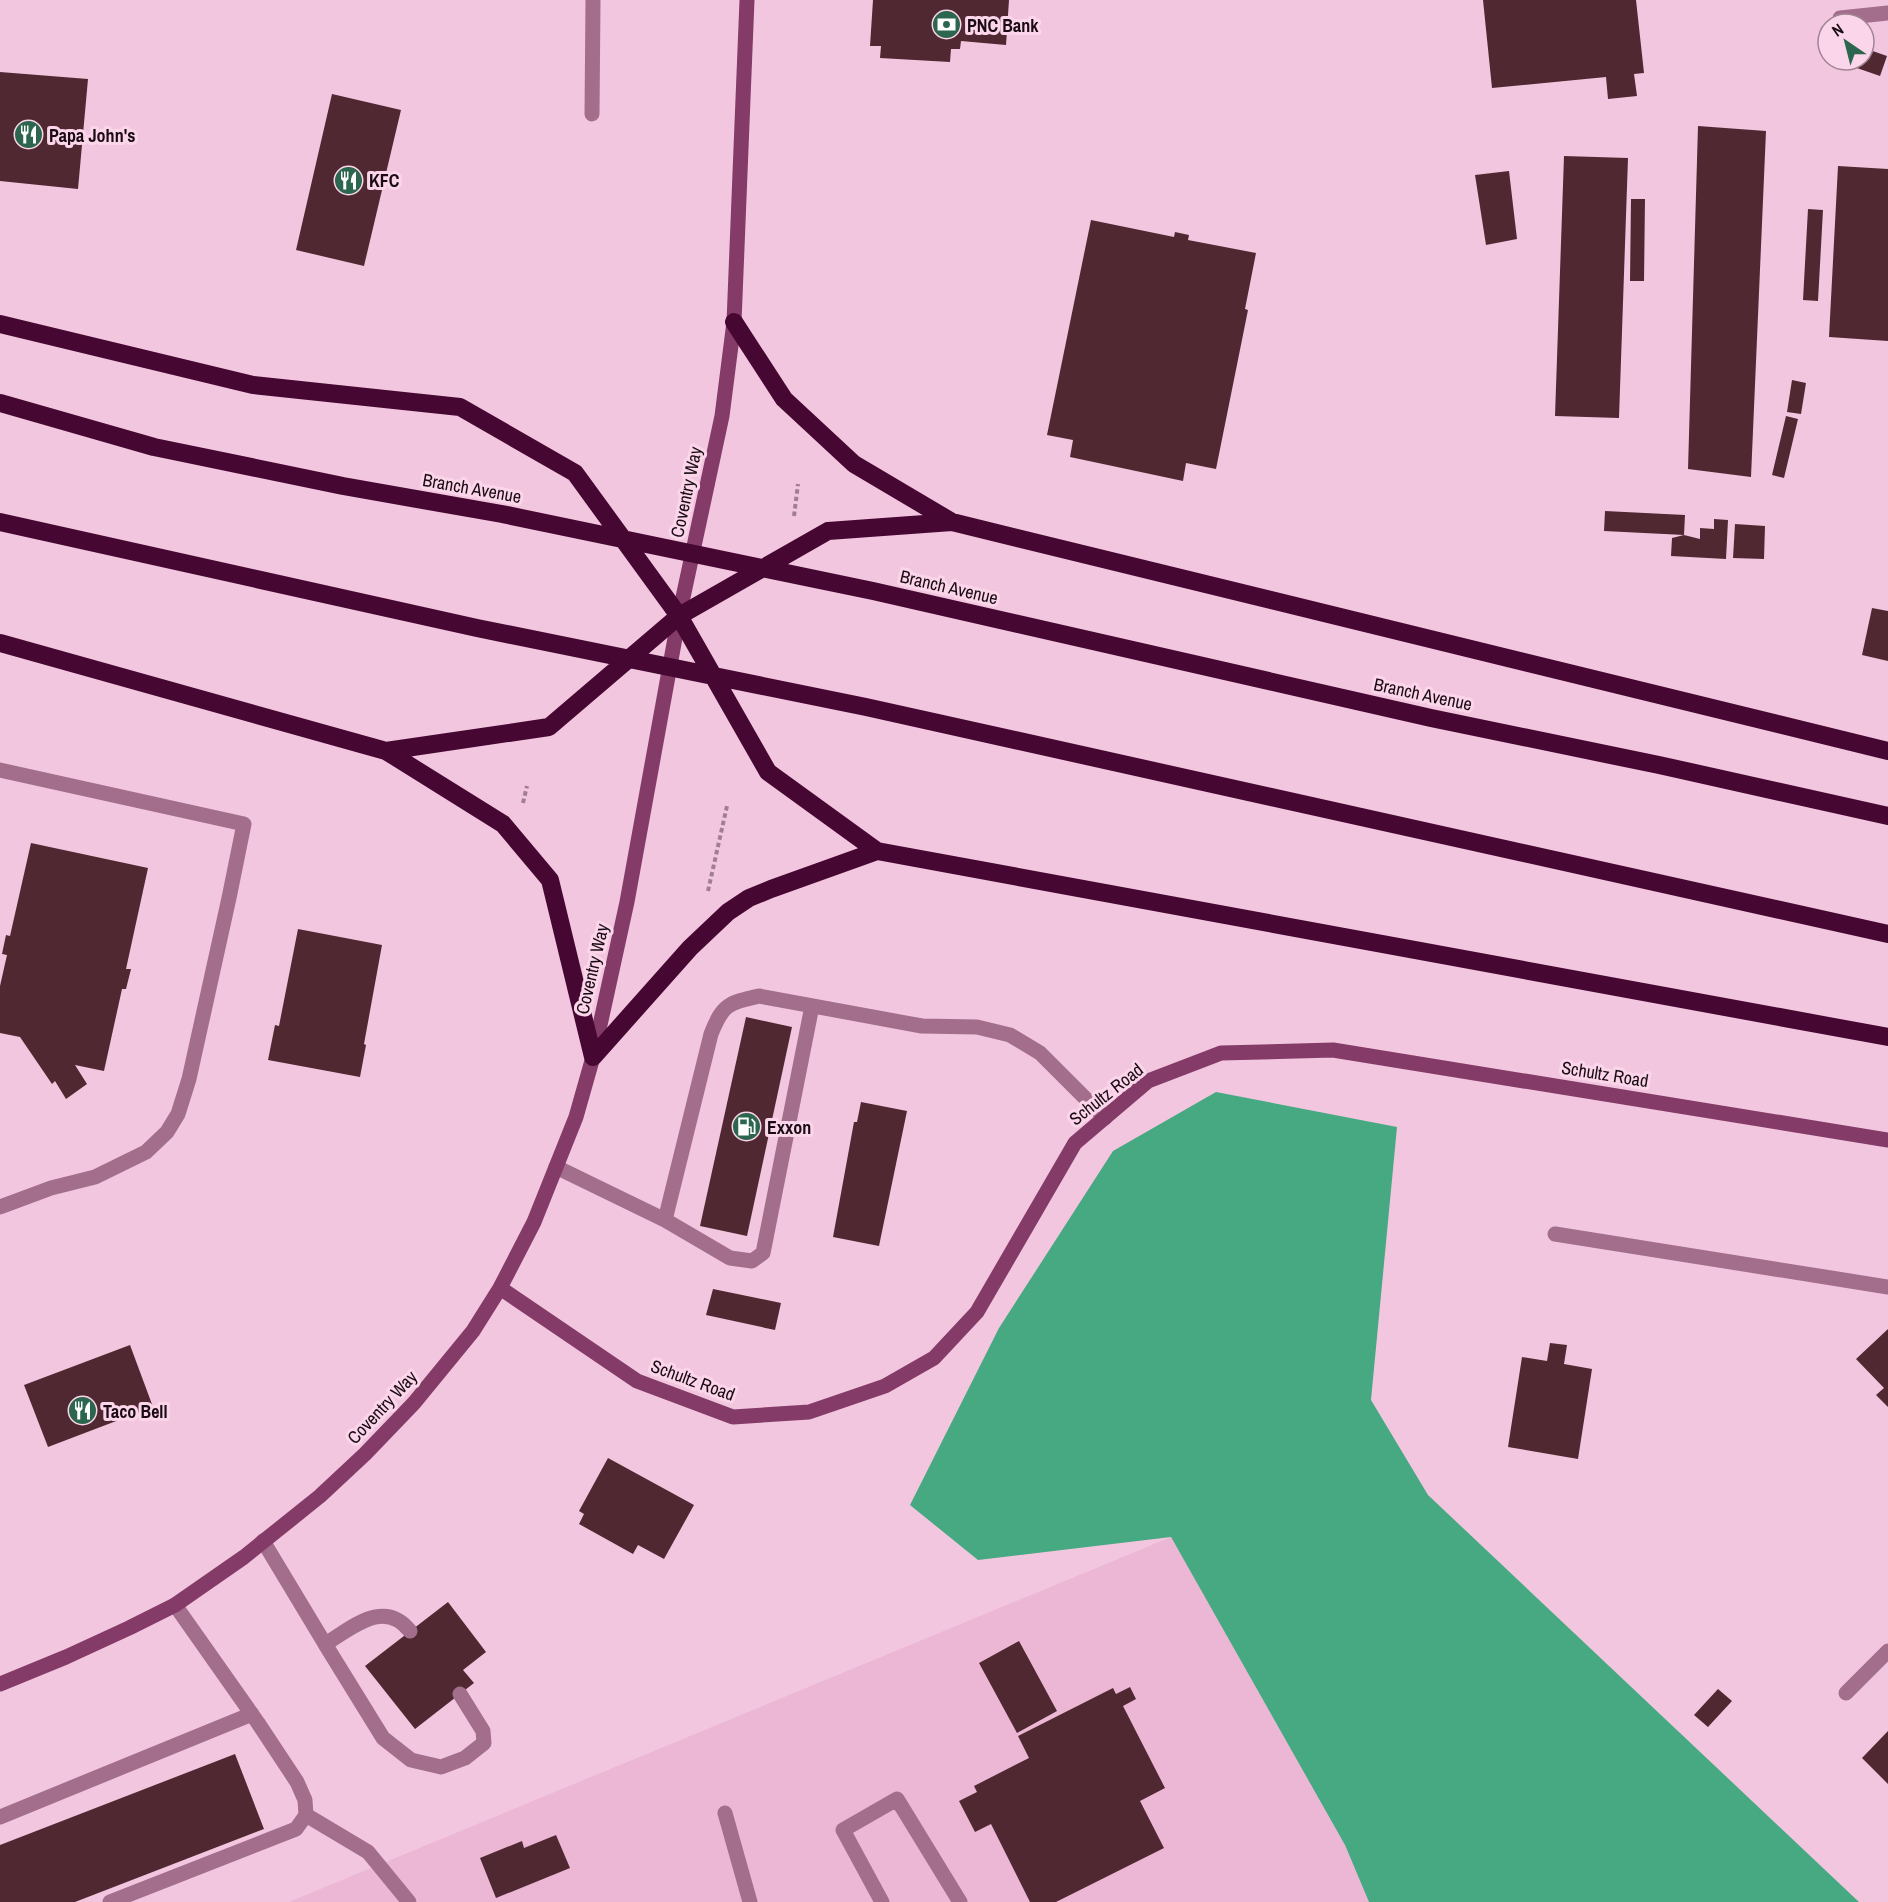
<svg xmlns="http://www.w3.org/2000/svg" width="1888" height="1902" viewBox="0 0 1888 1902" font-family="'Archivo Narrow',sans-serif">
  <rect width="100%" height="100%" fill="#f3c6df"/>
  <path fill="#ebb7d4" d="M1171,1537L1345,1845L1369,1902H289Z"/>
  <path fill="#46a982" d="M1216,1092L1397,1127L1371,1400L1428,1495L1859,1902H1369L1345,1845L1171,1537L978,1560L910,1505L999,1328L1113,1151Z"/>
  <path fill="#502832" d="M873,0H1009L1006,45L961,41L960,49H951L950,62L880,58L881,46H870Z
    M1483,0H1636L1644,73L1634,74L1637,96L1608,99L1606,77L1492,88Z
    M1864,48L1887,56L1880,76L1854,67L1856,60H1864Z
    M0,72L88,79L78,189L0,181Z
    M332,94L401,110L364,266L296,250Z
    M1698,126L1766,131L1751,477L1688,469Z
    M1564,156L1628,158L1619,418L1555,416Z
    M1838,166L1888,169V341L1829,337Z
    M1509,171L1517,239L1486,245L1475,175Z
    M1631,199H1645L1644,281H1630Z
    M1808,209L1823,210L1818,301L1803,300Z
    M1091,220L1174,237L1175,232L1189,235L1188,240L1256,253L1245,309L1248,310L1216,469L1186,463L1183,481L1070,457L1073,440L1047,435Z
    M1792,380L1806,383L1801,414L1787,412Z
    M1786,416L1798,419L1784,478L1772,475Z
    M1605,511L1685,515L1684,535L1604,531Z
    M1714,519L1728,520L1726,559L1671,556L1672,538L1684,535L1700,539V528L1714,529Z
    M1735,524L1765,526L1764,559L1733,558Z
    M1872,608L1888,611V661L1862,655Z
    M31,843L148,868L126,969H131L126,989H122L104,1071L75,1065L87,1084L66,1099L55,1081L52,1084L20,1037L0,1033V986L7,955L2,954L6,935L10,936Z
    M298,929L382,945L364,1044L366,1045L360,1077L268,1060L275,1025L279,1026Z
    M746,1017L792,1027L747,1236L700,1226Z
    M861,1102L907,1111L879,1246L833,1237L854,1122H857Z
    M713,1289L781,1303L775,1330L706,1315Z
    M1888,1329V1407L1876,1395L1884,1388L1856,1359Z
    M1550,1343L1567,1345L1564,1364L1592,1369L1578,1459L1508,1447L1522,1357L1547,1361Z
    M130,1345L153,1407L48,1447L24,1385Z
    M608,1458L694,1505L664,1559L638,1545L633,1554L579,1524L584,1514L579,1511Z
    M448,1602L486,1652L463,1670L474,1683L415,1729L365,1666Z
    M1019,1641L1057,1711L1017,1733L979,1663Z
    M1130,1687L1136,1699L1123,1706L1165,1788L1140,1801L1164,1848L1056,1902H1030L991,1824L975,1832L959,1801L977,1792L974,1786L1029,1758L1018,1736L1113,1688L1116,1694Z
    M1718,1689L1732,1701L1708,1727L1694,1715Z
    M1888,1731V1784L1862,1758Z
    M235,1754L264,1829L75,1902H0V1845Z
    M556,1835L570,1868L496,1898L480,1858L522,1841L524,1848Z"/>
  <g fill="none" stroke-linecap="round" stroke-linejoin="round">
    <path stroke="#a17f92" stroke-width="4" stroke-dasharray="4.5 3" stroke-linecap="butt" d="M794,516L798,484
      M523,803L527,786
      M708,891L727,806"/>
    <path stroke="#a26e8c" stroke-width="15" d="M1840,18L1888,13
      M592,114L593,0
      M0,770L244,824L229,898L189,1079L178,1114L167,1132L146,1152L95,1177L51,1188L0,1207
      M556,1167L665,1220L711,1034C723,1004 728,1003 759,996L922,1026L977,1027L1010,1035L1040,1053L1105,1118
      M665,1220L730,1258L752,1261L763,1253L812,1006
      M1555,1234L1888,1287
      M263,1541L325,1644
      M410,1631C384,1598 352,1628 325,1644L383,1738L411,1760L441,1767L465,1758L484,1743L483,1731L460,1694
      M1846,1693L1888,1651
      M725,1813L750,1902
      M306,1815L368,1852L409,1902
      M0,1817L252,1714
      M110,1902L296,1829L306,1815L305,1800L297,1782L258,1723L175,1605
      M882,1902L843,1830L897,1799L960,1902"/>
    <path stroke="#843b68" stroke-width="15" d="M500,1288L637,1381L733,1417L809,1412L885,1386L934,1358L977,1312L1075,1143L1148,1081L1221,1053L1333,1050L1888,1140
      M0,1684L66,1657L129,1628L175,1605L244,1557L320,1496L365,1454L414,1403L473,1331L500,1288L534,1222L576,1117L593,1057L627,902L679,616L722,416L734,322L747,0"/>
    <path stroke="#460832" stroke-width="18" d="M734,322L784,399L854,464L952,522L1888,751
      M0,324L253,385L460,407L575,473L679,616L768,772L877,851L1888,1037
      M0,403L154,447L343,486L502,514L873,591L1431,718L1659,765L1888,816
      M0,522L477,628L866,707L1888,934
      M0,643L386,751L503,824L550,880L593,1057
      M386,751L549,727L679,616L828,531L952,522
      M593,1057L690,948L728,912L749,898L771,889L877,851"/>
  </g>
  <defs>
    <symbol id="bank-disc" viewBox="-11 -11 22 22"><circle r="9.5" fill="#2c664e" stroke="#fbd6ea"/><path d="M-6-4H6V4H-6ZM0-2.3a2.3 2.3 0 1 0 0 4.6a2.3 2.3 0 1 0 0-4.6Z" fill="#fff"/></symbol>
    <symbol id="restaurant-disc" viewBox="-11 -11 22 22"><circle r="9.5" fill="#2c664e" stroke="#fbd6ea"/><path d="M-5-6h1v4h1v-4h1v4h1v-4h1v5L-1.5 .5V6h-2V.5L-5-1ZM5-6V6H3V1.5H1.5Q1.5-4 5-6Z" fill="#fff"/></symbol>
    <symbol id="fuel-disc" viewBox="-11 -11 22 22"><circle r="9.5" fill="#2c664e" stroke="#fbd6ea"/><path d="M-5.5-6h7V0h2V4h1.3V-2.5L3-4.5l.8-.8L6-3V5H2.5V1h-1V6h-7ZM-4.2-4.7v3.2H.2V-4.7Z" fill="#fff"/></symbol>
  </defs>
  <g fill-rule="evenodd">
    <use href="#bank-disc" x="930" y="8" width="33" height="33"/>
    <use href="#restaurant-disc" x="12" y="118" width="33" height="33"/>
    <use href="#restaurant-disc" x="332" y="164" width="33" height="33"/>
    <use href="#fuel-disc" x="730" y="1110" width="33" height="33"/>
    <use href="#restaurant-disc" x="66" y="1394" width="33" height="33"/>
  </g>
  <g text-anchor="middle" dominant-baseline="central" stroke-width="6" stroke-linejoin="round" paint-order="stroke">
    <g font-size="18" font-weight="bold" fill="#1a0b14" stroke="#fbd6ea" text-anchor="start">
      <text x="967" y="25">PNC Bank</text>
      <text x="49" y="135">Papa John's</text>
      <text x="369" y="180">KFC</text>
      <text x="767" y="1127">Exxon</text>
      <text x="103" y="1411">Taco Bell</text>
    </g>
    <g font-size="18" fill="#1a0b14" stroke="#fbd6ea">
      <text transform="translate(472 488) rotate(10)">Branch Avenue</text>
      <text transform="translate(686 492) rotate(-78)">Coventry Way</text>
      <text transform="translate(949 587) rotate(13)">Branch Avenue</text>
      <text transform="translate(1423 694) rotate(12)">Branch Avenue</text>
      <text transform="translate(592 969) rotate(-77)">Coventry Way</text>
      <text transform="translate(1605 1074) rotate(9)">Schultz Road</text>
      <text transform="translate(1106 1094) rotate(-38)">Schultz Road</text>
      <text transform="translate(693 1380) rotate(20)">Schultz Road</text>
      <text transform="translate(382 1407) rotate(-47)">Coventry Way</text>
    </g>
  </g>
  <g transform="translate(1846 42) rotate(325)"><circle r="28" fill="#fbd6ea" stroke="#a18594" stroke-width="1.5"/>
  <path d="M0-4.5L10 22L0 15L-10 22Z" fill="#2c664e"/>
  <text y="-9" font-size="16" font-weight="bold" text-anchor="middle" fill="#1a0b14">N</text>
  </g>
</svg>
